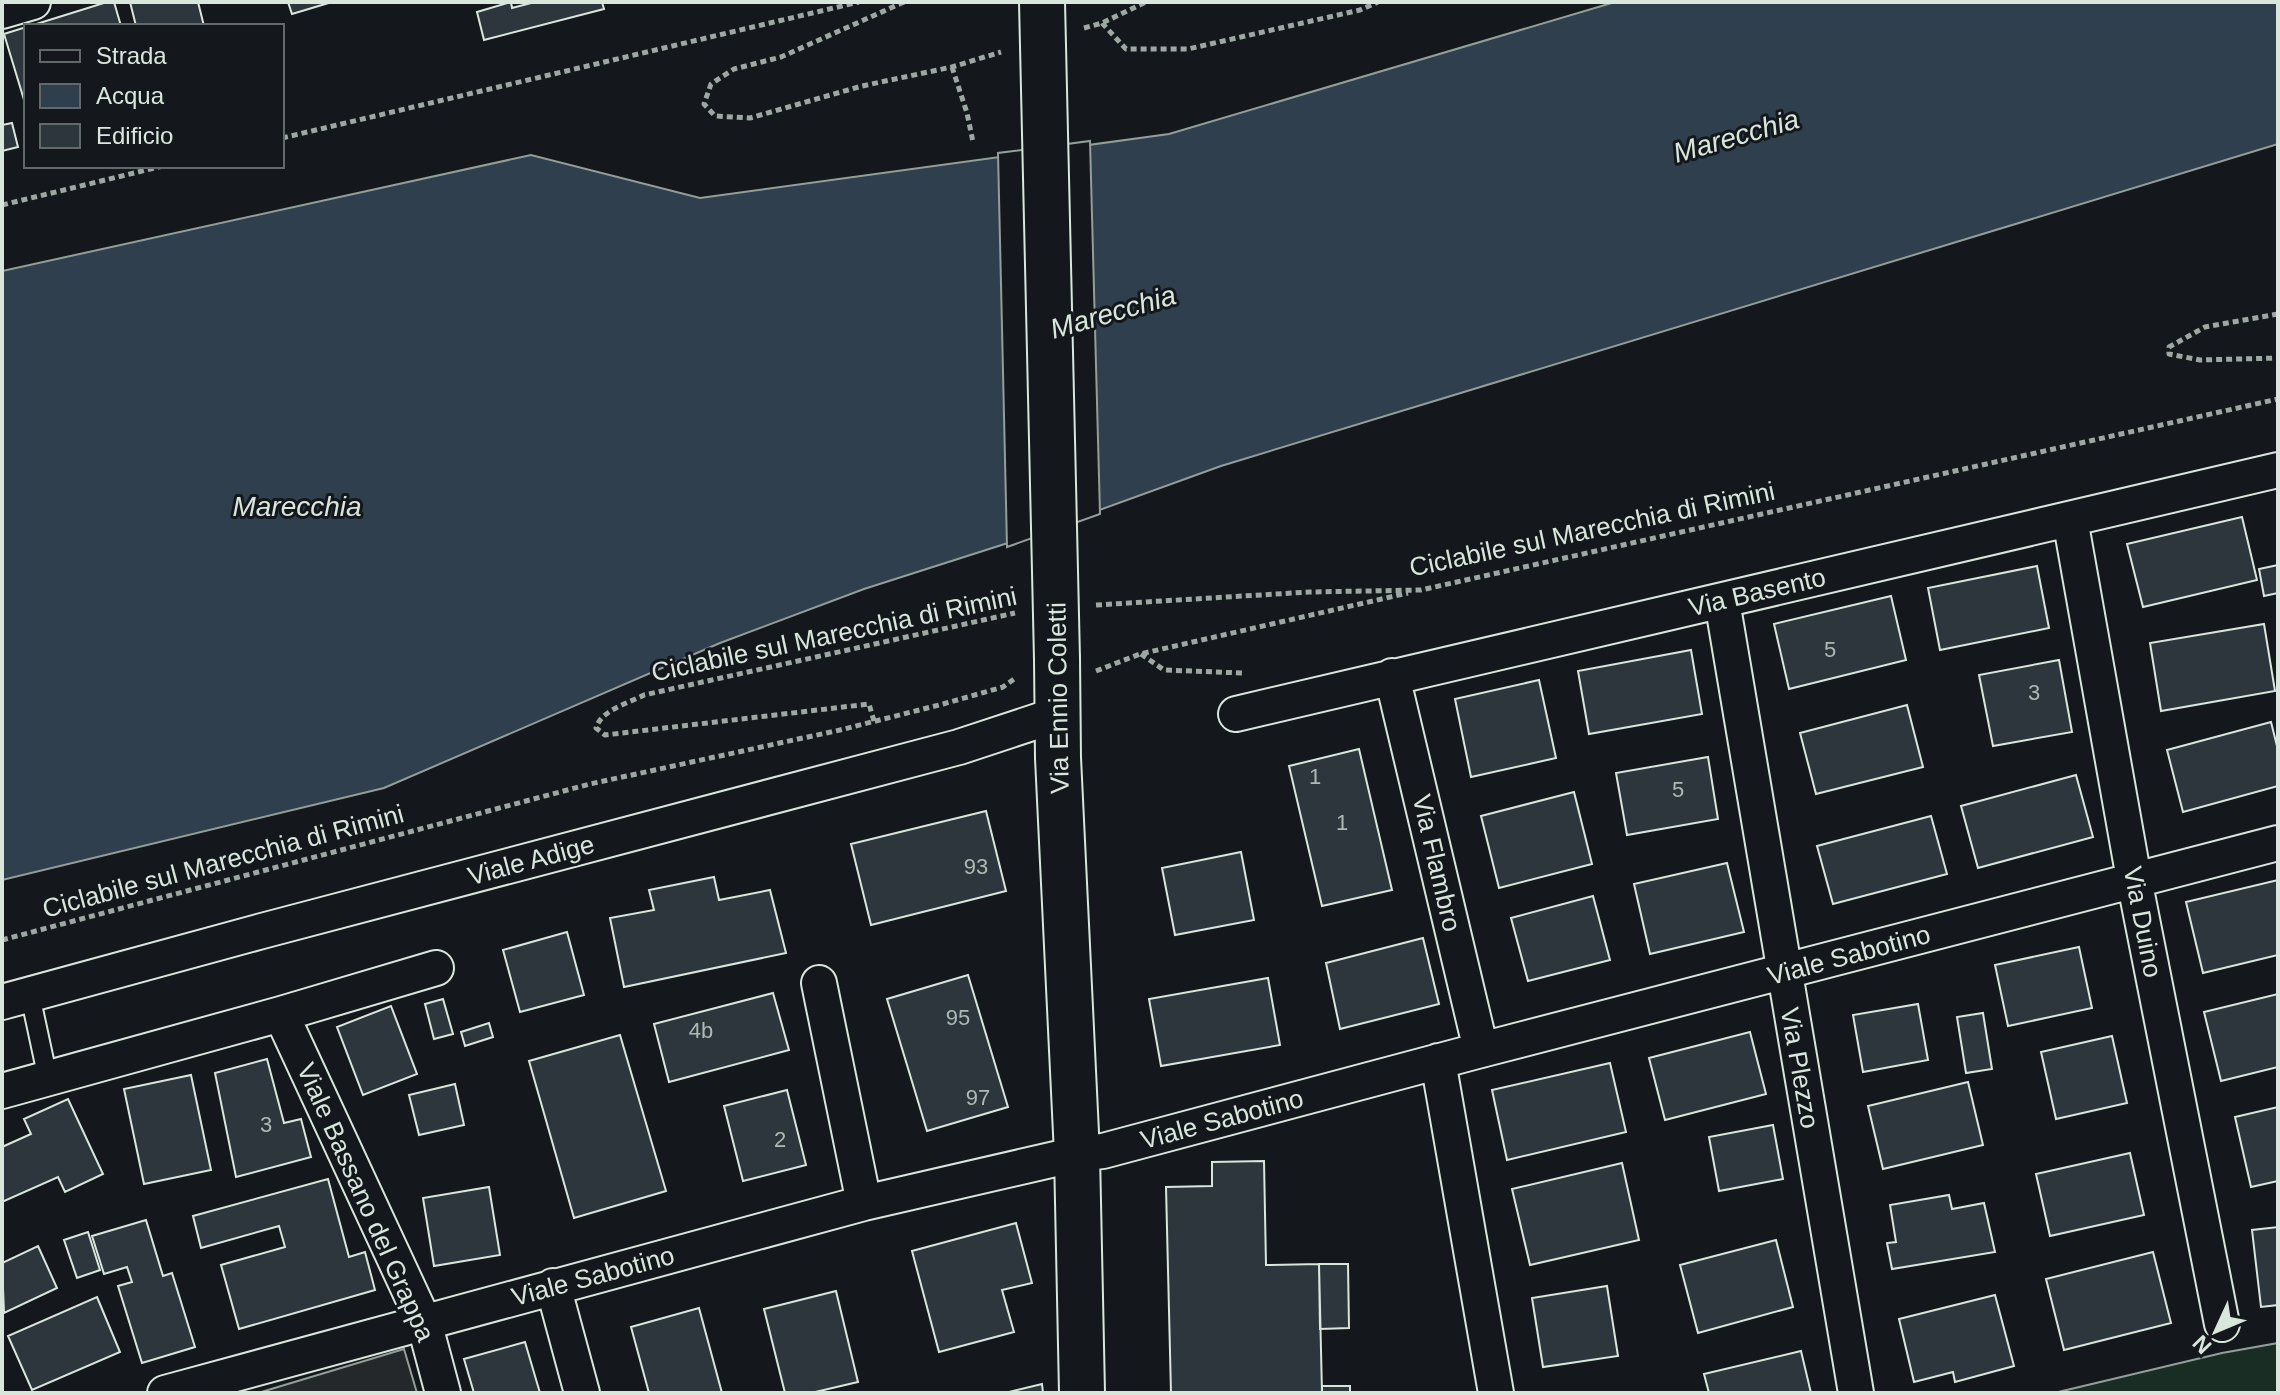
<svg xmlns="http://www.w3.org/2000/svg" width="2280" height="1395" viewBox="0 0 2280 1395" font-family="Helvetica,sans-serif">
  <rect width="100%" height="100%" fill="#14181c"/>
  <path fill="#1a2d24" stroke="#939e99" stroke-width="2" d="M2278,1343V1393H2054L2222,1353Z"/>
  <path fill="#24282b" stroke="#939e99" stroke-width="2" d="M404,1349L417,1393H258Z"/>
  <path fill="#2f3f4d" stroke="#939e99" stroke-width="2" d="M1615,2H2278V144L1221,466L1011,542L864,589L720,643L384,788L2,880V271L531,155L700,198L1169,134Z"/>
  <path fill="#14181c" stroke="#939e99" stroke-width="2" d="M1090,141L1100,514L1007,547L998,153Z"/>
  <path fill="#2c363c" stroke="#d8e6dc" stroke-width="2" d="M107,2H114L121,26H30Z
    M130,2H198L204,26H136Z
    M288,2H332L292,14Z
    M511,2L512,8L535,2H602L604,9L484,40L477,12Z
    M26,27V102L25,103L4,34Z
    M12,123L18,147L2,151V125Z
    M2242,517L2257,580L2143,607L2127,544Z
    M2278,565V593L2264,596L2259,569Z
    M2037,566L2049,628L1940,650L1928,588Z
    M1891,596L1906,660L1789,689L1774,624Z
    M2264,624L2275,691L2161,711L2150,643Z
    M1691,650L1702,714L1589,734L1578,671Z
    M2059,660L2072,732L1993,746L1979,675Z
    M1539,680L1556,758L1471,777L1455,699Z
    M1907,705L1923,767L1816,794L1800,733Z
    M2271,722L2278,750V786L2183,812L2167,750Z
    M1359,749L1392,890L1322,906L1289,766Z
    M1708,757L1718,819L1627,835L1616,773Z
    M2076,775L2093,837L1978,868L1961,806Z
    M1574,792L1592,864L1499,888L1481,816Z
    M986,811L1006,891L871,925L851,844Z
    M1931,816L1947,874L1833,904L1817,846Z
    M1241,852L1254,920L1175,935L1162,868Z
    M1727,863L1744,932L1650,954L1634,884Z
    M714,877L719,900L770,890L786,953L624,987L610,918L654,910L649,890Z
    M2278,880V955L2203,973L2186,902Z
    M1593,896L1610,960L1528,981L1511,918Z
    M567,932L584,995L520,1012L503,950Z
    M1423,938L1439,1004L1340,1029L1326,963Z
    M2079,947L2092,1008L2008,1026L1995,965Z
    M968,975L1008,1107L927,1131L887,999Z
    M1268,978L1280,1045L1161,1066L1149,999Z
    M773,993L789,1050L669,1082L654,1024Z
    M2278,994V1067L2221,1081L2204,1012Z
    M443,999L453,1034L434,1039L425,1004Z
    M1918,1004L1928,1060L1863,1072L1853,1015Z
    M391,1006L417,1074L363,1095L337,1027Z
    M1983,1013L1992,1069L1966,1073L1957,1017Z
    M489,1023L493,1037L465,1046L461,1032Z
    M1750,1032L1766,1094L1665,1120L1649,1058Z
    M620,1035L666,1191L574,1218L529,1061Z
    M2112,1036L2127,1103L2056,1119L2041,1052Z
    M267,1059L284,1123L301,1119L311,1157L236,1177L215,1073Z
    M1610,1063L1626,1132L1507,1160L1492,1090Z
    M191,1075L211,1170L144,1184L124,1089Z
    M1968,1082L1983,1145L1883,1169L1868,1106Z
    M455,1084L464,1125L419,1135L409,1095Z
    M787,1090L806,1165L743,1181L724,1106Z
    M68,1099L103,1174L65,1192L58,1177L2,1202V1147L31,1134L24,1119Z
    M2278,1107V1181L2251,1187L2235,1117Z
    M1773,1125L1783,1179L1719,1191L1709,1137Z
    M2130,1153L2144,1215L2050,1236L2036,1174Z
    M1264,1161L1266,1265L1319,1264L1322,1393H1171L1166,1187L1212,1186V1162Z
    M1622,1163L1639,1240L1530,1265L1512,1189Z
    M328,1179L349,1257L365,1252L375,1290L239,1329L221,1265L285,1247L279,1226L201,1248L193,1216Z
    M489,1187L500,1255L434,1266L423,1198Z
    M1949,1195L1952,1209L1984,1203L1995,1252L1892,1269L1887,1243L1896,1242L1890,1205Z
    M146,1220L163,1276L172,1273L195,1347L142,1363L118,1286L132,1282L127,1267L104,1274L92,1236Z
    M1016,1223L1032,1283L1002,1290L1014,1332L939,1352L912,1251Z
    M2278,1227V1305L2261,1307L2252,1230Z
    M88,1232L100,1270L77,1278L64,1240Z
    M1776,1240L1793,1307L1698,1333L1680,1265Z
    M38,1246L57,1288L4,1313L2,1263Z
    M2153,1252L2171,1323L2064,1350L2046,1279Z
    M1319,1264H1348L1349,1328L1320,1329Z
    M1607,1286L1618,1356L1543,1367L1532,1298Z
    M836,1291L858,1382L811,1393H785L764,1309Z
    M1995,1295L2014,1366L1955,1382L1953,1372L1914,1382L1899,1319Z
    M97,1297L120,1352L32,1390L8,1336Z
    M699,1308L722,1393H649L631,1327Z
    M525,1342L540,1393H474L464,1359Z
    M1801,1351L1811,1393H1709L1704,1374Z
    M1042,1384L1043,1393H1005Z
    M1322,1386H1350V1393H1322Z"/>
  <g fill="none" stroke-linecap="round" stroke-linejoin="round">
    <defs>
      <path id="lane" d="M30,995L48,1079"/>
      <path id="street" d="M2,11L33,2
        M2070,519L2134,879L2222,1324
        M1722,601L1856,1393
        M1392,676L1481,1050
        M1236,714L2278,470
        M819,983L864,1203
        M2,1002L262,931L959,747L1059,714
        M281,1014L424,1322L443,1393
        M1438,1061L1496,1393
        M2,1091L281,1014L436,968
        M553,1286L582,1393
        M165,1393L864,1203L1077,1154L1103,1151L1481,1050L2278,843"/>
      <path id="secondary" d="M1057,659L1058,758L1077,1154L1082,1393"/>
    </defs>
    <use href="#lane" stroke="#d8e6dc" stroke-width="22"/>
    <use href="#street" stroke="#d8e6dc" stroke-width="38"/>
    <use href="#secondary" stroke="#d8e6dc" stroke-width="48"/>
    <path stroke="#9da8a2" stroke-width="5" stroke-dasharray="6 4" stroke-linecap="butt" d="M904,2L781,57L734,69L711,84L704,104L715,116L750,118L862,86L952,67L1001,52
      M1102,23L1126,49H1188L1360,10L1378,2
      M1084,28L1102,23L1146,2
      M952,67L967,113L973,142
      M282,138L859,2
      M2,205L163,166
      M2278,314L2205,327L2169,347V354L2200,360L2278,358
      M1096,605L1309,592L1421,590L2278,399
      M1141,654L1164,670L1242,673
      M1096,671L1140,654L1408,593
      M874,721L869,704L605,735L596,728C601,710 629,703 644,695L1015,613
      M2,940L590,784L840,730L943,704L1003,687L1014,679"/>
    <use href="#lane" stroke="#14181c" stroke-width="18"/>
    <use href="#street" stroke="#14181c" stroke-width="34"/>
    <use href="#secondary" stroke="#14181c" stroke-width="44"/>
    <defs>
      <path id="secondary-bridge" d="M1042,2L1057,659"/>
    </defs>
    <use href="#secondary-bridge" stroke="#d8e6dc" stroke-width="48" stroke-linecap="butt"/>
    <use href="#secondary-bridge" stroke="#14181c" stroke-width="44"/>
  </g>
  <g text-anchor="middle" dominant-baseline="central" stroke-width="6" stroke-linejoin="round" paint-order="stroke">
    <g font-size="22" fill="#adbab4">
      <text x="1830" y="649">5</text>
      <text x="2034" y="692">3</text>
      <text x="1315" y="776">1</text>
      <text x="1678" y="789">5</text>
      <text x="1342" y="822">1</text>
      <text x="976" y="866">93</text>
      <text x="958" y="1017">95</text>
      <text x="701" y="1030">4b</text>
      <text x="978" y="1097">97</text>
      <text x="266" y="1124">3</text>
      <text x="780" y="1139">2</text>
    </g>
    <g font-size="26" fill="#d8e6dc" stroke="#14181c">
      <text transform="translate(1592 529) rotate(-12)">Ciclabile sul Marecchia di Rimini</text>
      <text transform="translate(1757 592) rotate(-13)">Via Basento</text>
      <text transform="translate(834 634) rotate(-12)">Ciclabile sul Marecchia di Rimini</text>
      <text transform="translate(1058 698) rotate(-91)">Via Ennio Coletti</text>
      <text transform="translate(531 860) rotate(-15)">Viale Adige</text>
      <text transform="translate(223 861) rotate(-15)">Ciclabile sul Marecchia di Rimini</text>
      <text transform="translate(1437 863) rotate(77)">Via Flambro</text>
      <text transform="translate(2143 922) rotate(79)">Via Duino</text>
      <text transform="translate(1849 955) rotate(-15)">Viale Sabotino</text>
      <text transform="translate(1800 1068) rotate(80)">Via Plezzo</text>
      <text transform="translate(1222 1119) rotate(-15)">Viale Sabotino</text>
      <text transform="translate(366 1202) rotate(66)">Viale Bassano del Grappa</text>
      <text transform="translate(593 1276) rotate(-15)">Viale Sabotino</text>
    </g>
    <g font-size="28" font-style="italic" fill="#d8e6dc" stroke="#14181c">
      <text transform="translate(1736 136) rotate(-16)">Marecchia</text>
      <text transform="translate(1113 312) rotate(-16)">Marecchia</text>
      <text x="297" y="506">Marecchia</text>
    </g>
  </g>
  <rect width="2280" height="1395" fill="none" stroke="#d8e6dc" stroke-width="8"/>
  <rect x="24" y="24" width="260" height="144" fill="#14181c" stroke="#626a69" stroke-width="2"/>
  <rect x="40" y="50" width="40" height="12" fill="#14181c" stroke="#626a69" stroke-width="2"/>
  <text x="96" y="64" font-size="24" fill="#d8e6dc">Strada</text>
  <rect x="40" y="84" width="40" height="24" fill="#2f3f4d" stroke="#626a69" stroke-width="2"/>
  <text x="96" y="104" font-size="24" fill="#d8e6dc">Acqua</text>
  <rect x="40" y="124" width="40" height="24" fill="#2c363c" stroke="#626a69" stroke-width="2"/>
  <text x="96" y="144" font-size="24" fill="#d8e6dc">Edificio</text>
  <g transform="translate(2216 1331) rotate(226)" stroke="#14181c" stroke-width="6" paint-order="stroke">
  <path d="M0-6L14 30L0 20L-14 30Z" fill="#d8e6dc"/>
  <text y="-12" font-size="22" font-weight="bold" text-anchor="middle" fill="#d8e6dc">N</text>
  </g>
</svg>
